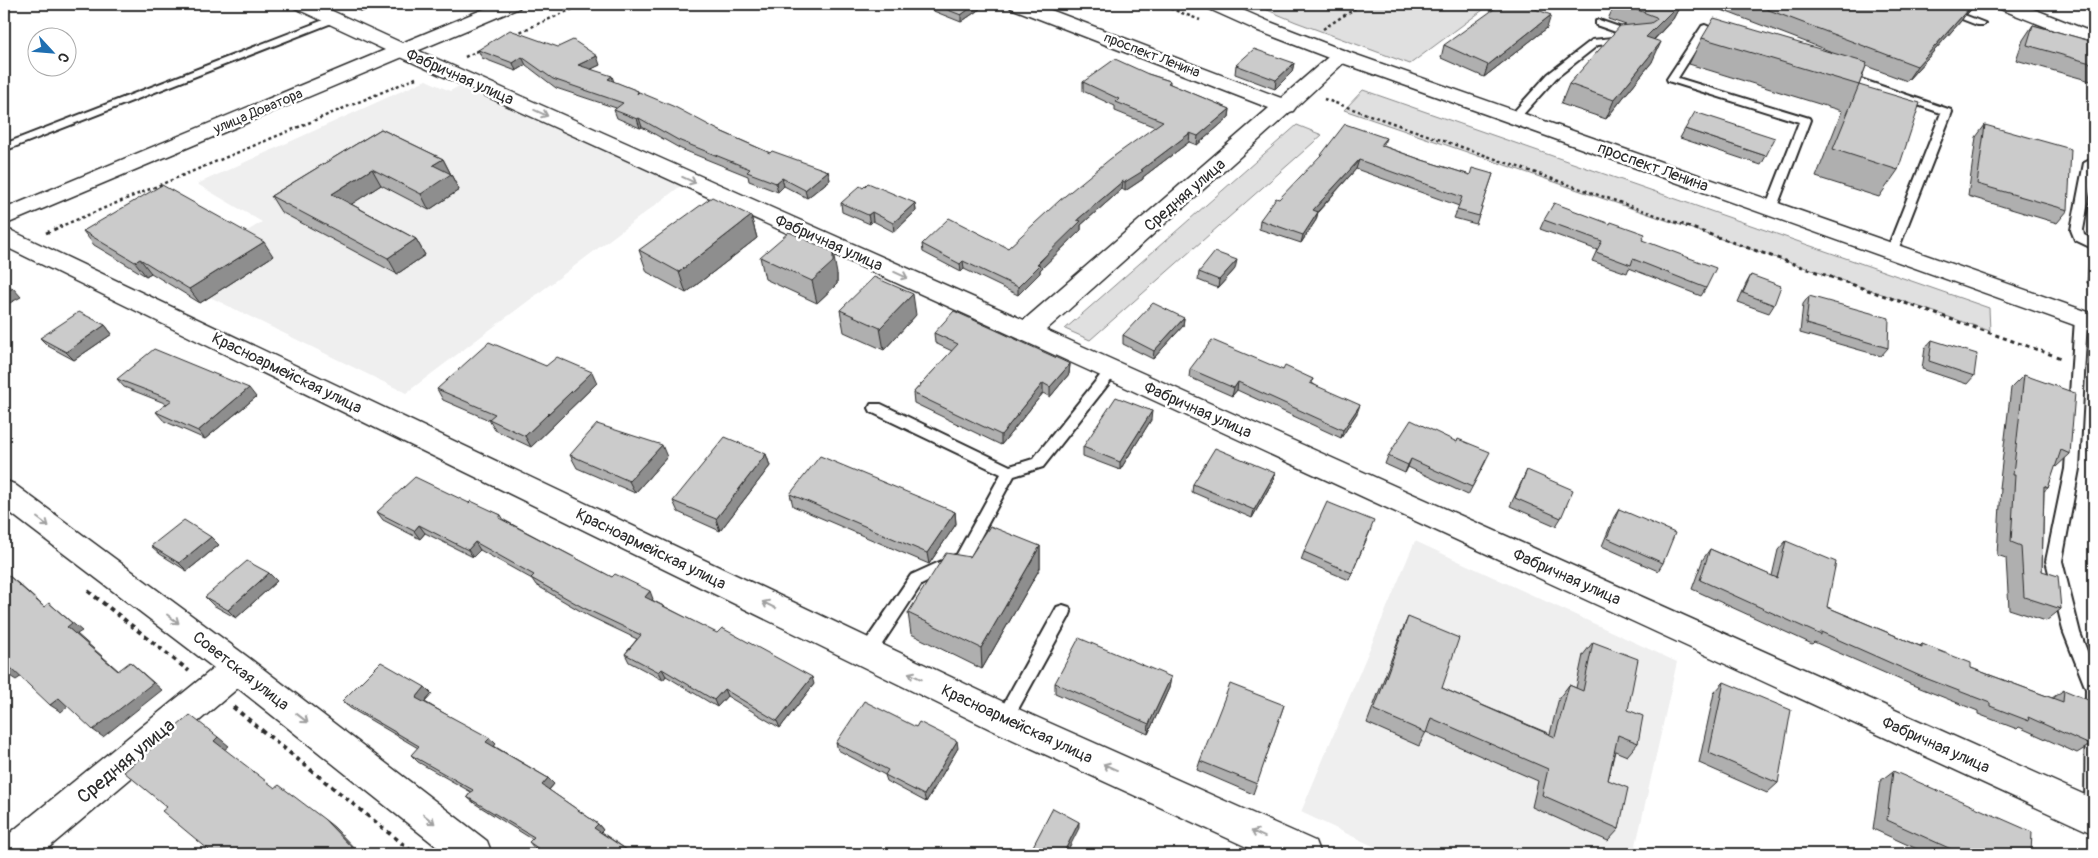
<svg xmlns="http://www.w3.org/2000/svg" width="2098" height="858" viewBox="0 0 2098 858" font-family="Pangolin,sans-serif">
  <rect width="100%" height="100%" fill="#fff"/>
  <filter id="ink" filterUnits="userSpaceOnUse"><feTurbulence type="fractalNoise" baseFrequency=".02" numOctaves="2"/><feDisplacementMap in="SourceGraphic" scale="10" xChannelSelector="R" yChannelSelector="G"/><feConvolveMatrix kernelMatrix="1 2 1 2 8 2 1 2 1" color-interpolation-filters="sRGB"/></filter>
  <g filter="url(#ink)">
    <path fill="#efefef" d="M426,80L450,91L463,84L682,185L406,393L171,278L262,222L197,184Z
      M1415,541L1677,662L1634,854H1390L1301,812Z"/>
    <path fill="#e0e0e0" stroke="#868686" d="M1253,4H1491L1410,64L1296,22Z
      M1363,90L1989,308L1990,331L1344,110Z
      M1297,125L1322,135L1090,340L1065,329Z"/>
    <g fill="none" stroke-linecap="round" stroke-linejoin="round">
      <defs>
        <path id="lane" d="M1923,4H1936L1985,23L1983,25H1977Z
          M334,16L337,17V21L4,151V144Z
          M1599,20L1636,33L1638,35L1633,38L1596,25V21Z
          M1705,25L1728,35L1723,38L1707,32L1678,78L1809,118L1810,120L1775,212H1767L1765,209L1799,122L1668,81L1667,79L1702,26Z
          M1623,37L1626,38V42L1598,45L1556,78L1518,120H1510L1509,118L1510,116L1548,74L1592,40Z
          M1843,73L1951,110L1952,112L1896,255H1888L1886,252L1941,113L1839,78V74Z
          M2090,160L2094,161V170L2083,230L2084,235L2094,240V249L2075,240L2071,230L2084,163Z
          M2081,315L2085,316L2087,319L2079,469L2062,561L2080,633L2094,669V825L2088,822L2085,816L2086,689L2064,633L2046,561L2065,469L2075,319L2077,316Z
          M1112,365L1117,367L1119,370L1117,373L1043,467L1014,476L967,562L921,585L873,658L867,660L861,658L859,653L861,648L911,575L957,554L1001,474L871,412L869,408L871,404H881L1010,466L1033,459L1107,367Z
          M1063,605L1069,607L1071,612L1069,617L1010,724L1004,727L998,724L996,719L998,714L1057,607Z"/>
        <path id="street" d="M1009,4H1035L1281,98L1334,52L1341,50L1348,52L1351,56L1296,107L1293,111L1290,112L1046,330L2094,799V834L1103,377L394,54L391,50L394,46L401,44L408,46L1024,320L1269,108L1011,8Z
          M1996,4H2021L2094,33V46L1998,8Z
          M4,229L12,231L1016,708L1315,841L1320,854H1262L992,730L4,246Z
          M4,480L14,484L249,658L487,841L492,854H446L238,688L41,854H4V838L214,668L4,508Z"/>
        <path id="secondary" d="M293,4H317L402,43L496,4H521L519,8L4,225V209L385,50L295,8Z"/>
        <path id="primary" d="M1205,4H1229L1270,22L1348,52L2094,314V332L1334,60L1256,30L1207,8Z"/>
      </defs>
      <use href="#lane" stroke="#2b2b2b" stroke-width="4"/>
      <use href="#street" stroke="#2b2b2b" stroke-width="3"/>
      <use href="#secondary" stroke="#2b2b2b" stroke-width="3"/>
      <use href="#primary" stroke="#2b2b2b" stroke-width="3"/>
      <path stroke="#2b2b2b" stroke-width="2.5" stroke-dasharray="3 3" stroke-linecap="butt" d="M1159,4L1200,20
        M1323,29L1362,4
        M515,34L584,4
        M465,57L482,49
        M1324,99L1690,227
        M59,227L416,78"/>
      <path stroke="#2b2b2b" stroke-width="3" stroke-dasharray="4 4" stroke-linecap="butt" d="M1686,226L2061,358
        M46,233L62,226"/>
      <path stroke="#2b2b2b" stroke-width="4" stroke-dasharray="4.5 4.5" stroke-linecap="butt" d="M88,591L189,671
        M233,707L415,854"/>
      <use href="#lane" fill="#fff" fill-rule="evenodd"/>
      <use href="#street" fill="#fff" fill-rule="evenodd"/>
      <use href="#secondary" fill="#fff" fill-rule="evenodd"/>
      <use href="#primary" fill="#fff" fill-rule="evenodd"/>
    </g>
    <path fill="#afafaf" stroke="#2b2b2b" d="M349,4H380L361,12Z
      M923,4H987L961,22L931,10V7Z
      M1615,4H1681L1673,19L1654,40L1652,62L1606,119L1561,104L1569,84L1626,25L1608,19Z
      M1721,4H1976L1967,14H1966L1961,21L1907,81L1866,66L1859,85L1898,170L1879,197L1816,177L1842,111L1689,64L1702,38L1832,52L1719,9Z
      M2033,25L2094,42V82L2016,60L2023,40Z
      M1547,28L1484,77L1441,58L1444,45Z
      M478,50L600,65L591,69L614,82L638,91V93L720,131L770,153L828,171L830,180L807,198L784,186L778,192L749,181L748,176L681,149L642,127L640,128L617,118L614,110L616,108L556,88L526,65L516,71L482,58Z
      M1294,63L1292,72L1275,89L1235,74L1236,65Z
      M1148,74L1170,81V84L1230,109L1229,117L1197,145L1189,142L1143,177V179L1125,191L1122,189L1081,225V230L1040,270V273L1018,295L964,269L961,272L923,252L922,244L1008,248L1155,127L1115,111V106L1083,91V82Z
      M1985,125L2068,210L2057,223L1968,196L1976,137Z
      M381,129L443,159L459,190L429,210L381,185L351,204L416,239L425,255L397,274L281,212L271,196Z
      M1685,129L1766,156L1761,165L1680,138Z
      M1383,146L1422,160L1470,175L1493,174L1476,224L1454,218L1459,206L1356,169L1318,212L1316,220L1301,243L1259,229L1260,220L1279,199Z
      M863,188L915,203L916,211L894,232L873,221L870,224L842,212L841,203Z
      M751,216L757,238L686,293L647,272L639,250Z
      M1544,220L1642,240L1706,288L1701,296L1629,268L1627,273L1592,261L1597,250L1540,229Z
      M83,231L273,256L200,303L151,273L146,276L94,245Z
      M2094,253V285L2087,283L2089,258Z
      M760,257L837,274V284L817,303L765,279Z
      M1235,269L1218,288L1198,280L1199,272Z
      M1751,275L1774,305L1769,313L1738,302L1746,284Z
      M1809,296L1888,348L1881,356L1800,333L1803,304Z
      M840,310L916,315L884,350L844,332Z
      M1184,318L1183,326L1153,359L1123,344V335Z
      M105,325L112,334L74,360L48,346L40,338Z
      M934,333L1070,364L1069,374L1050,397L1043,393L1001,445L914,403L913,393L952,351L935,343Z
      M1932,340L1974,376L1967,384L1922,369L1925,348Z
      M546,366L597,383L531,447L495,430L489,420L443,400L437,389Z
      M1190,369L1283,370L1313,379L1312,383L1357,413L1341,438L1237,390L1232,396L1189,377Z
      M2024,375L2070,454L2056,467L2055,466L2048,488L2044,491L2042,571L2061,609L2046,621L2009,609L2006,558L1997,555L2001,488H1999L2011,388Z
      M117,379L256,397L205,439L164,421L156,412L167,404L124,387Z
      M1151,420L1120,470L1083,456V447Z
      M766,454L770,466L720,531L678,512L673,501Z
      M570,455L667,457L635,493L577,468Z
      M1388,456L1486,461L1468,495L1408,467L1405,473L1385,464Z
      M1527,470L1561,518L1556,526L1510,506Z
      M1275,473L1273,481L1252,518L1192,492L1193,484Z
      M790,494L955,512L956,524L929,564L793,506Z
      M469,503L501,515L504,520L653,599L652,600L814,684L780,728L727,696L717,707L666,676L663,680L629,662L625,654L637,639L589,616L536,585L532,579L480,550L473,557L425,533L420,539L383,520L377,512Z
      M1619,509L1663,563L1658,571L1602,546L1614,517Z
      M1371,529L1349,580L1301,560L1304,552Z
      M1786,541L1827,607L1920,646L1922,644L1971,668L2052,698L2064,690L2090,745L2077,753L2019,727L2017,729L1978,714V711L1910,684L1814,642L1812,644L1692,589L1703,559L1710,549L1772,576L1778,550Z
      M219,545L187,571L160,554L151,546Z
      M1040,546V568L982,669L911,634L908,613L970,557Z
      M269,573L277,581L236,618L213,605L205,597Z
      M1408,617L1442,688L1550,734L1559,698L1569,685L1576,688L1583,655L1593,642L1628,710L1638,743L1627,756L1615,751L1608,780L1619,829L1608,841L1532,807L1538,781L1426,732L1419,746L1367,723L1402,631Z
      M1171,677L1169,688L1148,734L1055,693V683Z
      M1724,682L1778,783L1767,793L1699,763L1714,693Z
      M425,687L432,694L425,702L496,744L494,746L548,778L554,784L549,790L598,824L603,830L601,832L633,854H543L535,849L529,842L532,839L474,803L467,797L471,792L418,762L411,755L418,748L350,708L342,701Z
      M1284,705L1253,794L1197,770L1200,761Z
      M836,743L958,748L926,802L887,781L885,775L838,750Z
      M1893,771L2031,854H1928L1873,829L1880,781Z"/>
    <path fill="#8e8e8e" stroke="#2b2b2b" d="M357,4H380L361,12Z
      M976,4H987L961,22V15Z
      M1679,4H1681L1673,19L1637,57L1646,37Z
      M1974,4H1976L1967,14Z
      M1971,6L1961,21L1907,81L1917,66Z
      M1551,15L1547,28L1484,77L1488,65Z
      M1661,42L1652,62L1606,119L1614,100Z
      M597,56L600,65L581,74L578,65Z
      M522,57L526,65L516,71L513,63Z
      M1294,63L1292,72L1275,89L1276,80Z
      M612,76L615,85L608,79Z
      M1230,109L1229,117L1197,145L1198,136Z
      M639,118L642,127L640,128L637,119Z
      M1190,133L1189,142L1143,177V179L1125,191V182Z
      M1386,138L1383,146L1380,145Z
      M443,159L459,190L429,210L421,194L433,165Z
      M1359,160L1356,169L1311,219L1313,210Z
      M372,169L381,185L341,211L332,194Z
      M828,171L830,180L807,198L805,190Z
      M782,178L784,186L778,192L776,183Z
      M1123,181L1122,189L1081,225V230L1040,270V273L1018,295V287L1077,220Z
      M915,203L916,211L894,232L893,223Z
      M872,212L873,221L870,224L868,215Z
      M1318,212L1316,220L1301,243L1303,235Z
      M751,216L757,238L686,293L679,272Z
      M416,239L425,255L397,274L388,258Z
      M264,242L273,256L200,303L189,289Z
      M833,252L837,274V284L817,303L812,281Z
      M140,259L151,273L146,276L135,262Z
      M1237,260L1235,269L1218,288L1219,280Z
      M963,261L964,269L961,272L960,264Z
      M13,288L21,297L4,306V293Z
      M913,294L916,315L884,350L880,328Z
      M1184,318L1183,326L1153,359L1154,351Z
      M105,325L112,334L74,360L66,352Z
      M1070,364L1069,374L1050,397V387Z
      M592,372L597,383L531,447L525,436Z
      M1238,382L1237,390L1232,396L1234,388Z
      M1043,383V393L1001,445V435Z
      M249,388L256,397L205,439L198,431Z
      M1360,405L1357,413L1341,438L1343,430Z
      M1152,411L1151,420L1120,470V462Z
      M662,445L667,457L635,493L629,481Z
      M766,454L770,466L720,531L716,519Z
      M1411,459L1408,467L1405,473L1408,465Z
      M1275,473L1273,481L1252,518L1254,510Z
      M955,512L956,524L929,564L927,553Z
      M419,525L425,533L420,539L414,531Z
      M211,537L219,545L187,571L179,563Z
      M475,542L480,550L473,557L468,550Z
      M1040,546V568L982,669L981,648Z
      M269,573L277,581L236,618L228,610Z
      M9,576L19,584L53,615L44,607Z
      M650,591L653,599L649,604L645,597Z
      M49,603L82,631L77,634L128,679L118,671L67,627Z
      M130,662L162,690L103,737L93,730Z
      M11,668L22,676L16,680L5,673Z
      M662,669L666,676L663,680L659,672Z
      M812,677L814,684L780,728L777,721Z
      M1171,677L1169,688L1148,734L1149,724Z
      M425,687L432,694L422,705L416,698Z
      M724,689L727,696L717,707L714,700Z
      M59,698L69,705L61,712L50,705Z
      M218,737L229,746L224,750L214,741Z
      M490,738L496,744L492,749L486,742Z
      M957,741L958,748L926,802L924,795Z
      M548,778L554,784L548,791L542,785Z
      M324,819L334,827L360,854H358Z
      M1079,822V828L1066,854H1063Z
      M598,824L603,830L599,834L594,828Z"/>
    <path fill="#cbcbcb" stroke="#2b2b2b" d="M933,4H976L961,15Z
      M1501,4H1522L1551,15L1488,65L1444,45Z
      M1628,4H1679L1646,37L1661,42L1614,100L1569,84L1620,26L1651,23L1657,19L1656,17L1635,9L1636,7Z
      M1753,4H1966L1971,6L1917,66Z
      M1714,18L1867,63L1859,85L1702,38Z
      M2033,25L2094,42V64L2027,45Z
      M510,30L558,47L573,40L597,56L578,65L612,76L608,79L638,91L637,94L639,92L675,107L720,131L770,153L772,151L828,171L805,190L782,178L776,183L747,172L750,169L678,140L639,118L637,119L614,110L623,103L553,79L522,57L513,63L478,50Z
      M1254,49L1294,63L1276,80L1236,65Z
      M1115,59L1148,74L1170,81L1168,83L1230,109L1198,136L1190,133L1141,170L1143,171L1125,182L1123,181L1077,220L1081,221L1037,264L1040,265L1018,287L963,261L960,264L922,244L949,218L1008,248L1060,200L1110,159L1163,121L1116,102L1119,99L1083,82Z
      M1859,85L1920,103L1898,170L1833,149Z
      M1695,112L1775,138L1766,156L1685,129Z
      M1345,124L1386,138L1380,145L1422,160L1470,175L1472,168L1493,174L1479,216L1457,210L1462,197L1359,160L1313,210L1318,212L1303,235L1260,220L1276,198L1279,199L1321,155Z
      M1985,125L2071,149L2068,210L1977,184Z
      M381,129L443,159L433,165L451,174L421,194L372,169L332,194L416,239L388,258L271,196Z
      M868,183L915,203L893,223L872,212L868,215L841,203L860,186L863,188Z
      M162,185L264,242L189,289L140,259L135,262L83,231Z
      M712,197L751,216L679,272L639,250Z
      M1554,203L1610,224L1611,222L1645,234L1642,240L1716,268L1706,288L1633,259L1631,265L1596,252L1602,241L1544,220Z
      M789,232L833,252V262L812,281L760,257Z
      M1215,252L1237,260L1219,280L1199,272Z
      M1751,275L1781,286L1774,305L1743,293Z
      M874,277L913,294L880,328L840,310Z
      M4,284L13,288L4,293Z
      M1809,296L1889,318L1888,348L1806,324Z
      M1153,303L1184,318L1154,351L1123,335Z
      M954,311L1070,364L1050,387L1043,383L1001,435L913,393L958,344L934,333Z
      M79,312L105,325L66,352L40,338Z
      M1212,340L1283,370L1285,366L1313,379L1310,383L1360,405L1343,430L1238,382L1234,388L1190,369Z
      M1932,340L1977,354L1974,376L1929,361Z
      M489,342L546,366L557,357L592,372L525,436L489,419L495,414L437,389Z
      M154,349L249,388L198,431L156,412L172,400L117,379Z
      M2024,375L2075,393L2070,454L2061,450L2048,488L2044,486L2042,571L2058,576L2061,609L2024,597L2021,546L2011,542L2015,475H2013Z
      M1116,397L1152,411L1120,462L1083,447Z
      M1411,420L1457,442L1458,439L1490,452L1472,487L1411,459L1408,465L1388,456Z
      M597,424L662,445L629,481L570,455Z
      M725,437L766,454L716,519L673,501Z
      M1215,448L1275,473L1254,510L1193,484Z
      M820,456L955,512L927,553L790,494Z
      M1527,470L1573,490L1561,518L1515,498Z
      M415,477L469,503L471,501L501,515L499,518L612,577L615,574L650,591L645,597L717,633L722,628L812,677L777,721L724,689L714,700L662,669L659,672L625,654L641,635L584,608L531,578L534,575L475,542L468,550L419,525L414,531L377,512Z
      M1327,502L1374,521L1352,573L1304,552Z
      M1619,509L1675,533L1663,563L1607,538Z
      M184,520L211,537L179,563L151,546Z
      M990,526L1040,546L981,648L908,613L946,553L970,557Z
      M1786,541L1836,562L1827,607L1922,647V644L1971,663V668L2063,702L2064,690L2093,702L2090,745L2028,717L2029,721L1990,706V703L1920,676L1821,632V635L1700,580L1710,549L1777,578Z
      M247,561L269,573L228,610L205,597Z
      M4,572L9,576L44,607L49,603L72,623L67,627L118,671L130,662L153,683L93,730L59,698L50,705L11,668L5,673L4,672Z
      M1408,617L1459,638L1442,688L1555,737L1569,685L1583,691L1593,642L1638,659L1628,710L1643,716L1638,743L1618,735L1608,780L1628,788L1619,829L1542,795L1548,769L1431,718L1426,733L1374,710Z
      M1079,638L1171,677L1149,724L1055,683Z
      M381,662L425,687L416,698L490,738L486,742L548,778L542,785L598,824L594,828L633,854H546L529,842L534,837L467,797L473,790L411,755L419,746L342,701Z
      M1724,682L1791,710L1778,783L1709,753Z
      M1230,684L1284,705L1257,784L1200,761Z
      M864,701L916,727L919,722L957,741L924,795L885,775L888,770L836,743Z
      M190,715L218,737L214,741L275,788L279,785L324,819L358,854H205L209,850L162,811L167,807L124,772Z
      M1893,771L2032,832L2031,854H1962L1887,820Z
      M1053,808L1079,822L1063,854H1035L1030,852Z"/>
    <defs><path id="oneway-shaft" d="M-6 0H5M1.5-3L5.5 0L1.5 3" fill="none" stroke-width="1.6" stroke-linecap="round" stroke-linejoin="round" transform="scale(1.25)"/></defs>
    <g stroke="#a0a0a0">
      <use href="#oneway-shaft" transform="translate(541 113) rotate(24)"/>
      <use href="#oneway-shaft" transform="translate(689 180) rotate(24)"/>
      <use href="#oneway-shaft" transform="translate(901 275) rotate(24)"/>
      <use href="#oneway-shaft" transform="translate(43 522) rotate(37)"/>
      <use href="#oneway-shaft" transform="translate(769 605) rotate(-154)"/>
      <use href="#oneway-shaft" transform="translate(173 619) rotate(37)"/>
      <use href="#oneway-shaft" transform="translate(915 676) rotate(-154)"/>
      <use href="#oneway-shaft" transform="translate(302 718) rotate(38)"/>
      <use href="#oneway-shaft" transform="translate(1110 767) rotate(-156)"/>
      <use href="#oneway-shaft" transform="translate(429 819) rotate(38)"/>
      <use href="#oneway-shaft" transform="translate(1258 834) rotate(-156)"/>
    </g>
  </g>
  <g text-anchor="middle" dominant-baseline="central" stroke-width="5" stroke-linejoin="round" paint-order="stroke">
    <g font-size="14" fill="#2b2b2b" stroke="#fff">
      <text transform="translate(1152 55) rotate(21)">проспект Ленина</text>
      <text transform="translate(258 111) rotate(-23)">улица Доватора</text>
    </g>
    <g font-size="16" fill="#2b2b2b" stroke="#fff">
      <text transform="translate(460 77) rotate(24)">Фабричная улица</text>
      <text transform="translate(1653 167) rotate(20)">проспект Ленина</text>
      <text transform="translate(1185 195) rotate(-41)">Средняя улица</text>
      <text transform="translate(829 243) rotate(24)">Фабричная улица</text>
      <text transform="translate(287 373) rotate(26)">Красноармейская улица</text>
      <text transform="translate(1198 410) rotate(24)">Фабричная улица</text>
      <text transform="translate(651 549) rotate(26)">Красноармейская улица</text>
      <text transform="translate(1567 577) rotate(24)">Фабричная улица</text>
      <text transform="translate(241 671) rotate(38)">Советская улица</text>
      <text transform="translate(1017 724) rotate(25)">Красноармейская улица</text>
      <text transform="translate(1936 745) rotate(24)">Фабричная улица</text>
    </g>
    <g font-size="19" fill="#2b2b2b" stroke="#fff">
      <text transform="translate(126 761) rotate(-40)">Средняя улица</text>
    </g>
  </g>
  <rect width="2098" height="858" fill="none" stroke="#fff" stroke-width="20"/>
  <rect x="10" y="10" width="2078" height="838" fill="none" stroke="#2b2b2b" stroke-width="2" filter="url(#ink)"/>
  <g transform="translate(52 52) rotate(116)"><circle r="24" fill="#ffffff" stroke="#aaaaaa"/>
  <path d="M0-4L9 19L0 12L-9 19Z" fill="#1f6fb2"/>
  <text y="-8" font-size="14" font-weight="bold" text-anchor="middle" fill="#2b2b2b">С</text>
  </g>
</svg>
